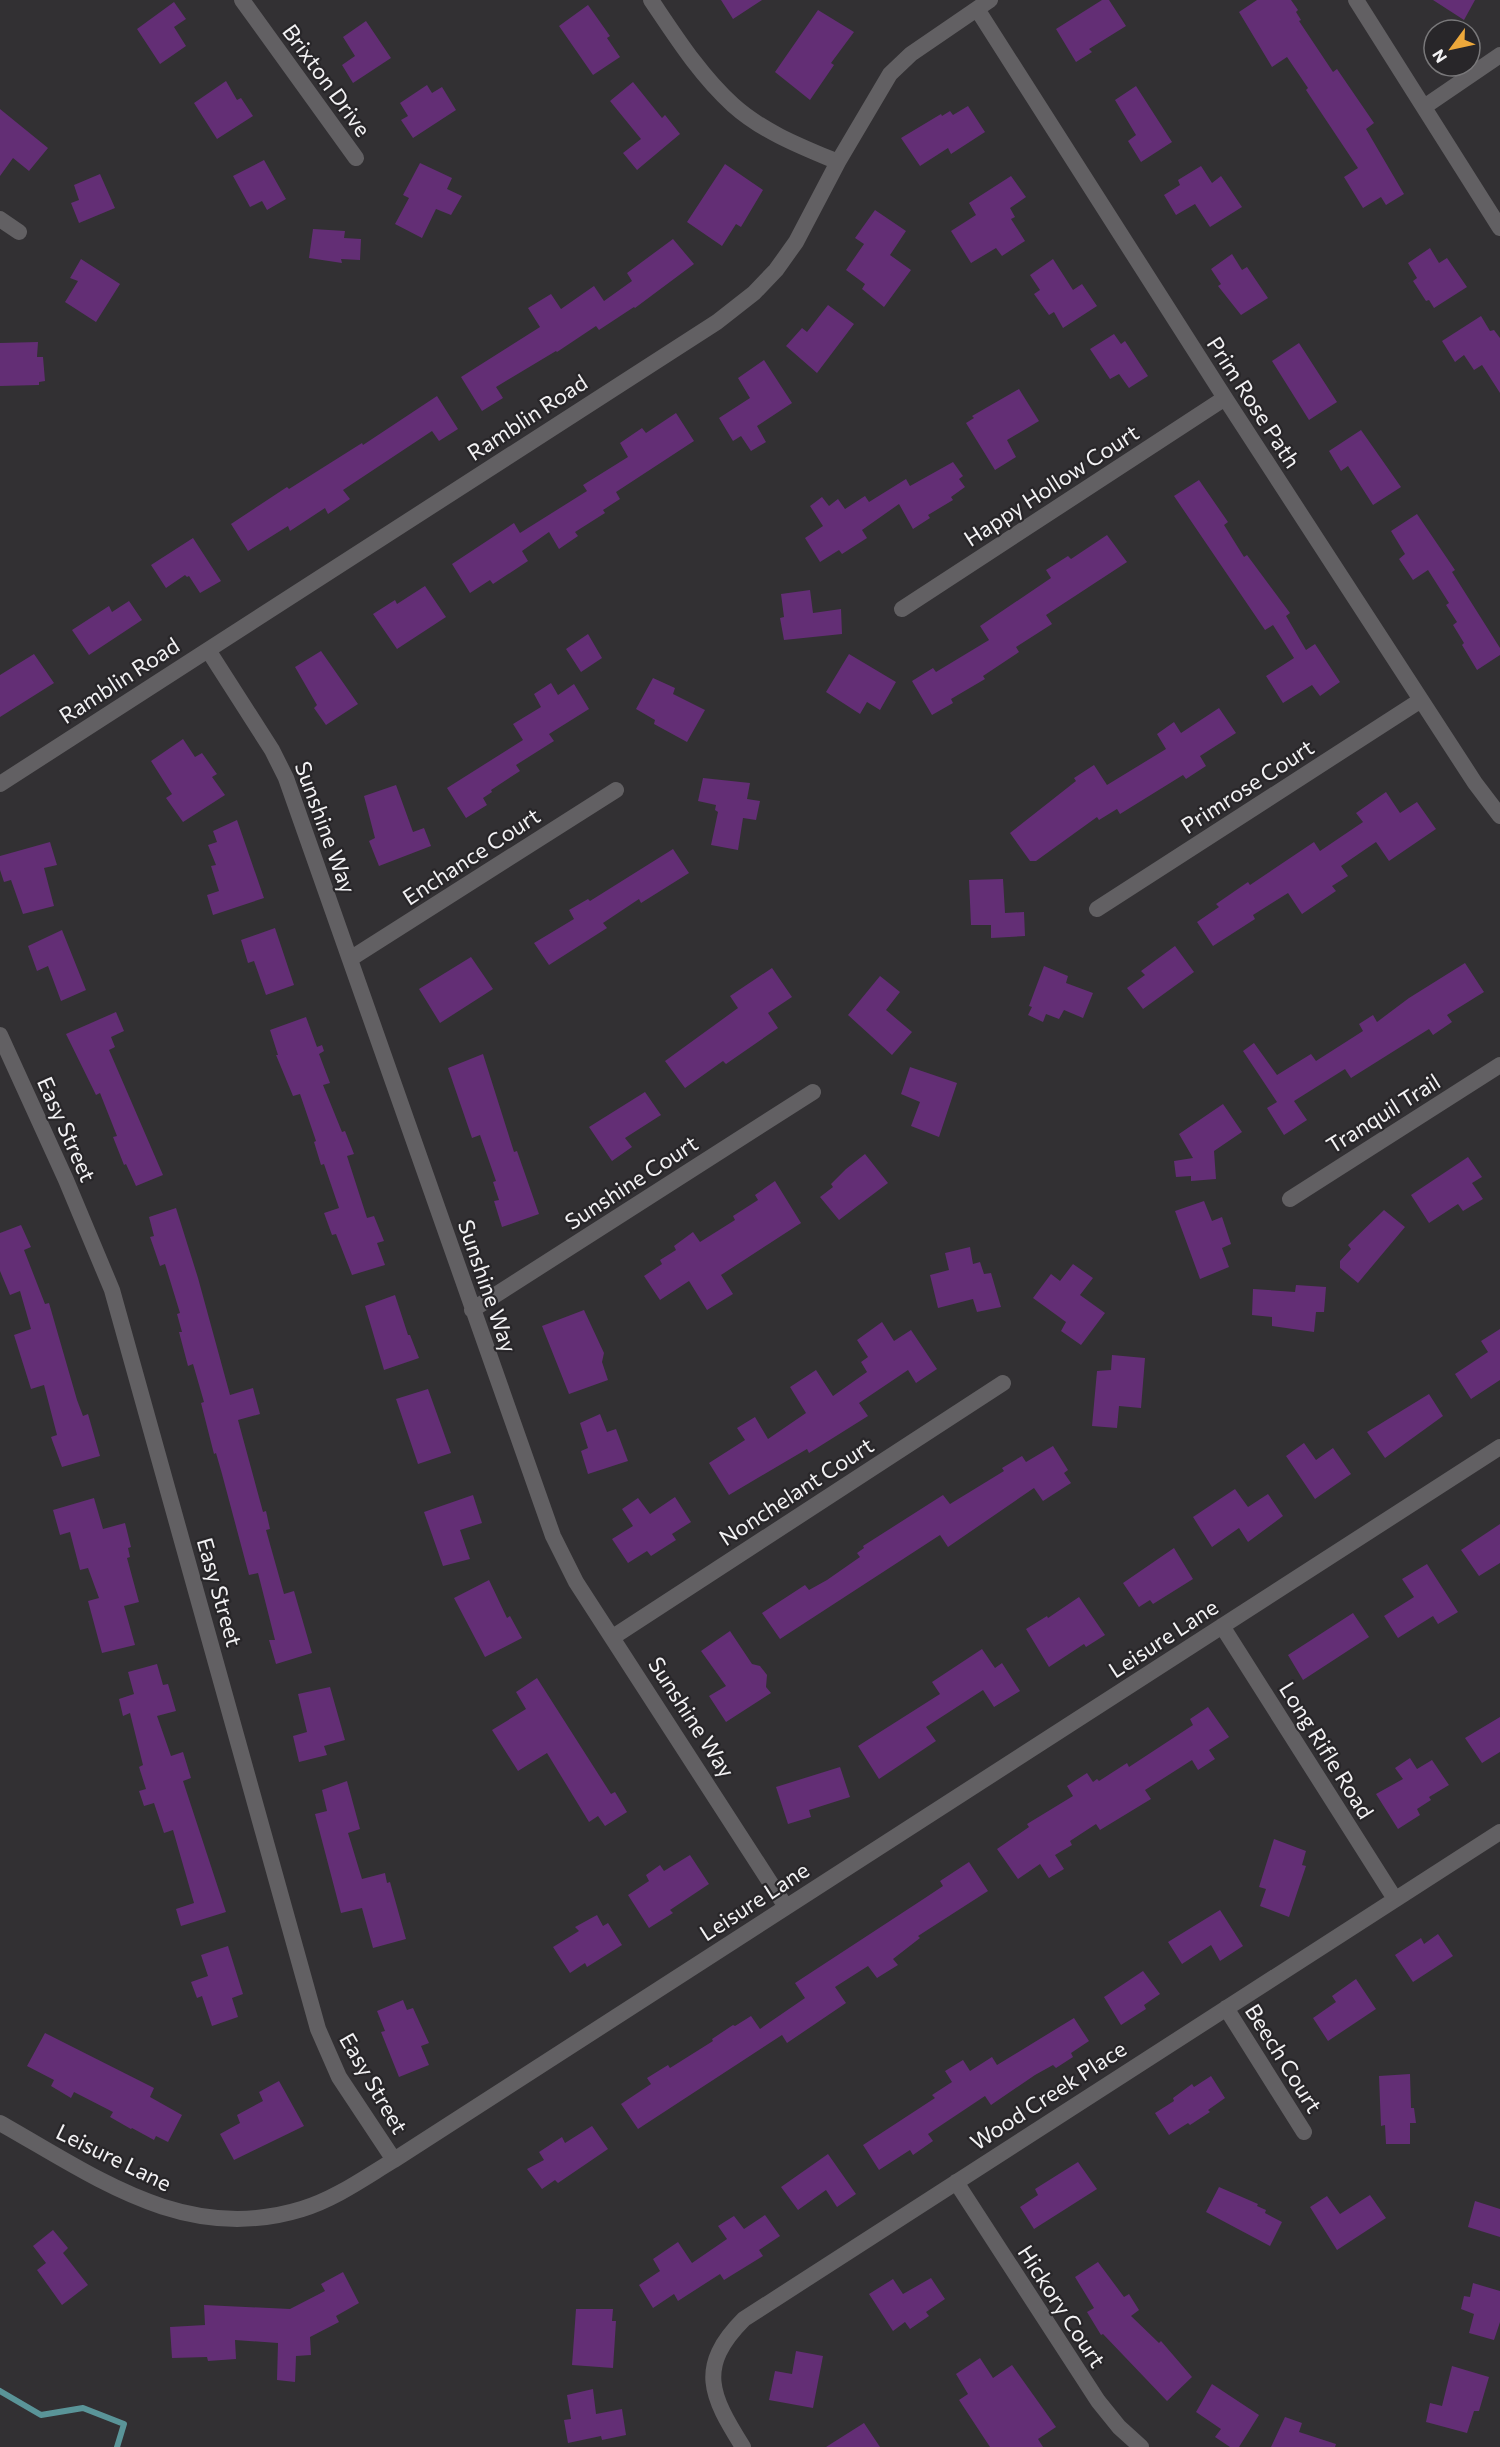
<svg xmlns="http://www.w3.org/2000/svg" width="1500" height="2447" viewBox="0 0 1500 2447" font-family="Commissioner,sans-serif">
  <rect width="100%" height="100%" fill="#323033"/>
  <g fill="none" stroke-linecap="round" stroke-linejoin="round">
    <path stroke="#5a9498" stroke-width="6" d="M0,2391L41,2415L83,2408L124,2424L117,2447"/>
  </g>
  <path fill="#632e75" d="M721,0H762L733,19Z
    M1102,0H1109L1126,26L1089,49L1092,52L1076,62L1056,29Z
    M1257,0H1291L1298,10L1296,12L1301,20L1299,21L1333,72L1337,69L1374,123L1366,129L1404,194L1386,205L1381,197L1363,208L1344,177L1358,168L1306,90L1308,88L1287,57L1272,67L1239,12Z
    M1433,0H1475L1464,20Z
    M174,2L186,19L174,27L186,46L160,64L137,29Z
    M588,5L610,36L607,38L620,57L593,75L559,26Z
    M818,10L854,32L831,63L834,65L810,100L775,72Z
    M366,21L391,58L353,83L342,65L355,56L343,37Z
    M226,81L237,100L241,98L253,116L217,139L194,103Z
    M633,82L662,118L665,115L680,134L637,170L623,153L641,139L610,101Z
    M427,85L432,93L442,87L456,110L413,138L401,120L408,116L400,103Z
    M1136,86L1172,142L1141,162L1128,141L1136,135L1115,100Z
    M968,106L985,132L951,154L948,148L920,166L901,138L941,114L942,116L950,111L953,115Z
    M0,109L48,148L29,171L13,158L0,176Z
    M264,160L286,199L267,210L262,201L250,207L233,176Z
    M420,163L452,178L447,189L462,196L451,215L436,209L422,238L395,224L409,198L403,195Z
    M725,164L763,190L741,227L736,224L722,246L687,222Z
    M1201,166L1212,183L1221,176L1242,207L1210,227L1195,204L1176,215L1164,195L1180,185L1178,180Z
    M100,174L115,208L79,223L71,203L79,200L74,185Z
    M1011,176L1026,197L1010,208L1015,217L1011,219L1025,241L1002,256L996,248L971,263L951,231L976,215L969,203Z
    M875,210L906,231L890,255L911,270L884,307L862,289L865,284L846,270L864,244L855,238Z
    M313,229L345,231L344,238L361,239L360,260L341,259L342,263L309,258Z
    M673,239L694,264L635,308L634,307L599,330L596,326L557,352L556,351L496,387L503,398L482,411L461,377L540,327L528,308L551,294L561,309L594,286L604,301L632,281L627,273Z
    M1430,248L1439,263L1447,258L1467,287L1434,308L1429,300L1426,301L1413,281L1417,278L1408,263Z
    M1232,254L1242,270L1247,267L1268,298L1241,315L1218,286L1221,284L1211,269Z
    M81,259L120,284L96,322L65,302L78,281L70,278Z
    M1053,259L1073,290L1082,284L1097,306L1063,328L1054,312L1049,315L1034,294L1040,290L1030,275Z
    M828,305L854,324L817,373L786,346L802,328L807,332Z
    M1481,316L1490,331L1494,330L1500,338V393L1482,365L1474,370L1464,355L1455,362L1442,341Z
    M1114,334L1121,344L1125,341L1148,376L1129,388L1119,374L1110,379L1090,349Z
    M38,342L37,357H43L45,381L39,382V385L0,386V343Z
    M1299,343L1337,402L1309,420L1272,361Z
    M764,360L792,403L757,426L766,442L751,451L741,436L733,441L719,418L750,398L738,378Z
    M1019,389L1039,421L1007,440L1016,457L995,470L966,423L974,418L972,416Z
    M437,396L458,429L439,441L432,431L343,490L350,499L328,514L325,508L290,531L288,526L248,551L231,524L287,487L289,489L362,443L363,445Z
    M676,413L694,441L616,492L620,499L603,510L605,513L575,532L578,536L559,549L549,532L522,551L528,561L493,584L490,580L470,593L452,564L514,523L520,533L587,491L583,485L628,457L620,443L642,428L646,433Z
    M1361,430L1401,487L1373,505L1348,466L1341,471L1329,451Z
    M953,462L963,476L959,479L965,487L951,497L953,500L928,515L930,518L913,529L899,504L862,530L867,538L842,554L839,550L820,562L805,538L823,526L810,506L822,497L829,506L838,499L845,509L865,496L869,502L906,479L910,486Z
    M1199,480L1228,522L1224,525L1244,557L1247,555L1290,613L1286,616L1306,650L1315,644L1340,682L1320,696L1312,685L1283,703L1266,676L1294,658L1273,625L1265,630L1174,496Z
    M1417,514L1455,570L1452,572L1500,648V655L1477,670L1462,645L1464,643L1453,625L1457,622L1446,605L1449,603L1428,570L1413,580L1399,559L1405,554L1391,531Z
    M1107,535L1127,562L1046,615L1052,624L1016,647L1019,652L983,676L985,679L951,699L953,703L932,715L912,681L933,668L936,672L989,640L980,626L1051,578L1046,570L1068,556L1071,559Z
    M193,538L221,581L200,593L189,576L187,577L185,575L166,588L151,565Z
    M425,586L446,617L397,649L373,614L395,600L397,604Z
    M810,590L813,613L841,609L842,634L784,640L780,618L784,617L781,594Z
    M129,601L142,620L89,655L72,630L109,606L112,612Z
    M588,634L602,658L581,672L566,649Z
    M321,651L358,704L326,725L314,708L317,705L295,667Z
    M34,654L54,683L0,717V675Z
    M849,654L896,682L880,710L867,702L860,714L826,692Z
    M653,678L675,688L673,694L705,710L687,742L654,724L655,720L636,709Z
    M551,683L558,695L574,684L589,709L549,734L554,741L516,765L520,771L491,790L492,792L483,798L487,805L466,818L447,788L523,740L513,724L541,707L534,694Z
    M1219,708L1236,733L1200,756L1206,766L1186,779L1183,775L1120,814L1117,809L1099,820L1097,817L1036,861H1030L1010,833L1076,781L1074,778L1094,765L1107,785L1166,749L1157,734L1174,722L1181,733Z
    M183,739L195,757L202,753L217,774L212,777L225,795L183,822L166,798L172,794L151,761Z
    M703,778L750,783L747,799L760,801L756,820L743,818L738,850L711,845L718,812L715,810L716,805L698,801Z
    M396,785L413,832L424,828L431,846L379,866L369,841L375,838L364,796Z
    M1386,792L1400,813L1417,802L1436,829L1389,861L1376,842L1341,866L1348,876L1332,886L1336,891L1302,914L1288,893L1253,915L1255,919L1213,946L1197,922L1219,907L1216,904L1248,882L1250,885L1314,842L1320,851L1363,822L1356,813Z
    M237,820L264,898L213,915L207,895L219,891L211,866L216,865L208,845L217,842L213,831Z
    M50,842L57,865L44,868L54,906L23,914L11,880L4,882L0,870V856Z
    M673,849L689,873L641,903L639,899L603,923L607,928L549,965L534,943L574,919L569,910L588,899L590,901Z
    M1003,879L1005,913L1024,912L1025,936L991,938V925H971L969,880Z
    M275,928L294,985L266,995L254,961L248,963L241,940Z
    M62,930L86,990L61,1001L48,966L37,971L28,946Z
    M1175,946L1194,972L1143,1009L1127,988L1145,975L1141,971Z
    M471,957L493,989L440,1023L419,989Z
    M1465,963L1484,992L1447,1015L1452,1022L1433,1035L1429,1029L1351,1078L1345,1069L1294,1101L1307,1120L1284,1135L1267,1108L1277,1102L1243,1051L1254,1043L1277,1075L1311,1054L1316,1061L1363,1031L1359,1024L1373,1015L1377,1022L1409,998Z
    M1044,966L1068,976L1066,983L1093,993L1083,1018L1064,1010L1059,1019L1046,1014L1043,1022L1028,1015L1032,1007L1029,1006Z
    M772,968L792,997L768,1013L778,1028L726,1064L723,1061L685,1088L665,1061L738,1008L730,996Z
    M880,976L900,992L886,1010L912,1032L892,1055L848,1015Z
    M116,1012L124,1031L111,1037L115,1047L109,1050L163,1175L136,1186L126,1164L124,1165L113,1137L117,1136L100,1093L96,1095L66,1034Z
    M306,1017L317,1047L322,1045L324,1051L319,1054L330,1083L323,1085L342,1132L345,1131L354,1154L347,1156L367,1218L374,1216L384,1241L377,1243L385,1265L352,1275L336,1234L332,1235L324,1213L339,1208L324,1164L321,1165L314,1142L316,1141L300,1094L293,1096L276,1055H278L270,1030Z
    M483,1054L514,1152L517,1151L539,1214L502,1227L494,1201L499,1200L493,1182L496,1181L480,1135L472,1138L448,1068Z
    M910,1067L957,1083L939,1137L911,1126L920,1102L901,1094Z
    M645,1092L661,1115L625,1138L632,1147L612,1161L589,1127Z
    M1223,1104L1242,1132L1214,1151L1216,1179L1191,1181V1176L1176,1177L1174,1161L1193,1158L1179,1134Z
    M865,1154L888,1183L839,1220L820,1197L833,1187L831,1184L846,1169Z
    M1468,1157L1482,1177L1472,1183L1483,1199L1463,1211L1458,1204L1429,1223L1411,1195Z
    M775,1181L801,1223L721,1275L733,1294L707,1310L689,1281L660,1300L644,1276L662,1264L660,1260L676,1250L674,1246L693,1232L700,1242L735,1220L733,1216L758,1200L755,1195Z
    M1204,1201L1212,1221L1222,1217L1231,1244L1222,1248L1229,1267L1200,1279L1175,1211Z
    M176,1208L198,1278L230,1395L253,1388L260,1414L238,1420L263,1512L266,1511L270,1529L266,1530L284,1594L294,1591L312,1653L276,1664L269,1640H275L258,1573L249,1575L222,1474L216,1453L214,1454L201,1403L204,1402L193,1364L188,1366L179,1332H182L177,1314L180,1313L165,1264L160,1266L150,1237L154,1236L149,1217Z
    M1384,1210L1405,1227L1358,1283L1340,1268V1261L1351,1249L1348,1245Z
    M21,1225L31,1247L24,1250L45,1304L49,1303L77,1400L83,1416L88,1414L100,1456L62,1467L51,1437L57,1435L44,1385L31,1389L14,1335L31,1329L20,1291L10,1295L0,1271V1233Z
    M970,1247L973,1264L980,1262L984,1274L991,1273L1001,1307L977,1312L973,1299L938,1308L930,1275L949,1270L945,1253Z
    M1073,1264L1093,1278L1080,1295L1105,1313L1081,1345L1061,1331L1066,1322L1033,1298L1051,1274L1060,1281Z
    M1296,1285L1326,1287L1324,1312H1316L1314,1332L1272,1326V1317L1252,1315L1253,1289L1295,1292Z
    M395,1295L408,1335H410L419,1358L384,1370L365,1306Z
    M584,1310L604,1353L602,1362L608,1380L569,1394L542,1326Z
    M882,1322L894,1341L911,1330L937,1369L916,1383L908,1370L859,1403L868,1416L809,1453L807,1449L729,1495L709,1463L745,1440L737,1428L755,1417L768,1439L806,1413L790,1387L816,1370L833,1396L867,1372L861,1362L868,1357L857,1340Z
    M1500,1329V1380L1471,1399L1455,1374L1488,1352L1481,1341Z
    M1112,1355L1145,1358L1141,1408L1119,1406L1117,1428L1092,1426L1097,1371L1111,1370Z
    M428,1389L451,1453L418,1464L396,1399Z
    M1429,1394L1443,1416L1385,1458L1367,1432Z
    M600,1414L607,1432L616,1429L628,1461L588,1474L581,1451L588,1448L580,1423Z
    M1304,1443L1316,1460L1333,1448L1351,1474L1315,1499L1286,1456Z
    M1053,1446L1068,1470L1064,1473L1071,1483L1043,1501L1034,1488L948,1547L940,1535L780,1639L762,1613L805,1585L809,1590L827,1580L860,1557L857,1553L864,1548L863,1546L943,1495L950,1504L1004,1471L1002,1468L1022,1456L1026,1462Z
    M1235,1489L1248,1507L1268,1494L1283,1516L1248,1542L1239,1528L1212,1547L1193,1517Z
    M473,1495L482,1523L460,1530L470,1559L443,1566L424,1512Z
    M675,1497L691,1522L672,1534L676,1540L651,1556L647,1551L628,1563L612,1539L633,1526L622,1509L638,1498L650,1514Z
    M94,1498L103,1529L125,1523L131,1547L128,1548L130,1557L127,1558L139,1602L124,1606L135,1645L102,1653L88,1601L99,1598L88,1568L80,1570L70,1532L60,1535L53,1510Z
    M1500,1524V1563L1479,1576L1461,1550Z
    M1174,1548L1193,1579L1153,1604L1150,1600L1139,1607L1123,1583Z
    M1427,1564L1458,1612L1438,1624L1433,1616L1398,1638L1384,1616L1414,1597L1402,1579Z
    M489,1580L507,1618L510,1616L522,1638L485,1657L454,1598Z
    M1079,1597L1105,1635L1086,1647L1084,1644L1049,1667L1026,1629L1047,1616L1048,1618Z
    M1353,1613L1369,1637L1303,1680L1288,1655Z
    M730,1631L752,1664L760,1666L767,1675L766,1687L771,1693L726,1722L709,1696L726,1686L701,1651Z
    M982,1649L995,1668L1002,1663L1020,1691L994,1707L983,1690L926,1727L936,1741L879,1779L858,1746L940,1694L932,1682Z
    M157,1664L163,1685L168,1684L176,1711L157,1716L171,1756L183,1752L191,1778L183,1781L226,1912L181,1926L176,1909L194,1903L173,1830L164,1833L154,1803L144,1806L139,1791L146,1789L139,1767L143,1765L130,1713L123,1716L119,1699L134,1694L128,1672Z
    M537,1678L611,1794L615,1792L627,1812L605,1826L598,1816L589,1822L547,1753L518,1771L492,1730L526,1709L516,1692Z
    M330,1687L345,1740L324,1746L327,1755L299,1762L293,1736L307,1732L298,1694Z
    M1208,1707L1229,1737L1209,1750L1215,1759L1198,1770L1192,1760L1145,1790L1151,1799L1100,1830L1096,1824L1070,1841L1072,1845L1055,1855L1064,1869L1049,1878L1040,1864L1018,1879L997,1849L1029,1827L1027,1824L1073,1796L1067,1786L1087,1773L1093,1782L1097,1779L1099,1781L1127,1763L1129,1767L1193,1725L1190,1719Z
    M1500,1717V1752L1482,1763L1465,1738Z
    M1410,1758L1417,1769L1432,1760L1449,1785L1429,1797L1431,1800L1417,1809L1420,1815L1398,1829L1376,1794L1403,1779L1395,1768Z
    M840,1767L850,1797L809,1810L811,1817L788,1824L776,1787Z
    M347,1781L360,1829L348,1833L362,1879L385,1873L387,1883L390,1882L406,1939L373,1948L362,1908L341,1913L315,1814L327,1811L322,1790Z
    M1274,1839L1306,1851L1302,1865L1306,1866L1289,1917L1260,1906L1266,1889L1259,1887Z
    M690,1855L709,1884L670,1910L673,1913L649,1928L628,1895L649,1881L646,1875L660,1865L664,1871Z
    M969,1862L988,1891L918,1936L920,1938L893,1959L898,1965L877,1978L868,1966L835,1987L846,2003L787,2043L782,2035L638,2129L621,2104L651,2084L647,2078L668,2065L670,2068L713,2041L712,2039L733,2025L735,2026L751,2016L760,2029L805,1998L795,1983L925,1898L943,1886L940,1881Z
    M1220,1910L1243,1946L1220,1961L1211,1945L1182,1964L1168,1942Z
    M597,1915L603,1926L608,1923L622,1945L587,1967L585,1963L570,1973L553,1947L579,1931L575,1927Z
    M1438,1934L1453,1956L1413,1982L1395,1955L1421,1938L1424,1944Z
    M228,1946L243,1994L232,1998L238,2017L212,2026L202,1996L197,1998L191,1982L208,1976L201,1955Z
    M1143,1971L1160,1994L1144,2005L1146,2009L1121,2025L1104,1997Z
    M1356,1979L1376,2009L1328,2041L1313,2018L1336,2002L1332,1996Z
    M403,2000L407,2010L413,2008L429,2043L421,2046L429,2065L399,2077L381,2032L385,2031L377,2011Z
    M1074,2018L1089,2041L1071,2053L1073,2057L1056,2068L1053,2065L1035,2075L991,2105L985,2096L928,2134L933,2141L913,2155L910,2150L879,2170L863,2145L935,2098L932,2095L952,2082L945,2071L963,2060L970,2071L992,2057L997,2065Z
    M45,2033L154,2088L150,2097L182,2115L168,2142L156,2136L154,2140L132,2128L131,2129L110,2117L113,2112L74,2092L71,2098L51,2086L54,2080L27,2066Z
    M1410,2074L1411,2108H1414L1416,2123H1410V2144H1386L1385,2125L1381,2126L1379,2076Z
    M1211,2076L1225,2098L1208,2110L1210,2112L1190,2125L1188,2123L1169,2135L1155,2113L1174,2101L1173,2098L1192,2084L1194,2087Z
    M279,2081L304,2126L234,2160L220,2134L240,2123L237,2115L263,2101L259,2092Z
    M592,2126L608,2149L558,2183L555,2180L542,2189L527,2169L544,2160L539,2152L562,2137L565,2143Z
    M828,2154L856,2194L837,2207L826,2190L798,2210L781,2187Z
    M1078,2162L1097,2189L1034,2229L1020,2207L1038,2195L1035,2189Z
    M1219,2187L1258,2204L1257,2206L1266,2210L1265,2213L1282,2222L1270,2246L1206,2212Z
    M1370,2195L1386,2218L1337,2250L1310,2207L1327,2196L1340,2214Z
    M1475,2201L1500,2209V2237L1468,2227Z
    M765,2215L780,2236L759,2250L763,2256L724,2280L720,2274L678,2301L674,2294L653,2308L639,2285L660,2271L653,2259L678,2242L692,2263L727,2239L718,2226L734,2216L744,2229Z
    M53,2230L68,2248L63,2253L88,2285L62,2305L37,2270L46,2263L33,2246Z
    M1098,2262L1124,2297L1129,2294L1139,2310L1131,2316L1159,2343L1161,2341L1192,2377L1167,2401L1103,2334L1101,2335L1087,2312L1094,2308L1075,2277Z
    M343,2272L359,2303L336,2316L339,2322L310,2337L311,2355L296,2356L295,2382L277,2380L278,2343L235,2340L236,2359L208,2361L207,2357L172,2358L170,2327L205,2325L204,2305L290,2309L325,2291L321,2284Z
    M931,2278L945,2299L926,2312L929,2316L910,2329L905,2322L893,2331L869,2294L893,2279L903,2294Z
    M1473,2283L1500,2291V2322L1494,2340L1469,2333L1474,2314L1461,2309L1464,2296L1470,2297Z
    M576,2309H613L612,2321H616L613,2368L572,2365Z
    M796,2351L823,2356L813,2408L769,2400L775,2371L792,2374Z
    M980,2358L993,2378L1012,2365L1044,2410L1056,2427L1038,2439L1043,2447H990L959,2400L968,2394L956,2374Z
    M1452,2366L1489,2377L1479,2411H1474L1467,2433L1426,2422L1430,2403L1442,2406Z
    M1212,2384L1259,2415L1239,2447H1230L1215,2437L1221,2429L1196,2412Z
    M593,2389L596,2414L622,2409L626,2435L602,2440L601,2436L568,2443L564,2420L571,2419L567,2395Z
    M1285,2417L1302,2423L1299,2432L1336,2444L1335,2447H1271Z
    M864,2423L880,2447H826Z"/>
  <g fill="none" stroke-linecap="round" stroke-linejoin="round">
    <path stroke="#626063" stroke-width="16" d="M242,0L356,158
      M651,0C676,37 700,75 733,105C763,132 802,147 838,162
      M1356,0L1500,228
      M977,9L1225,398L1475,783L1500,816
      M1424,107L1500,55
      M0,219L19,232
      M902,609L1225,398
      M208,650L272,750L286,778L553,1536L576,1582L786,1907
      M0,784L717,322L754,293L776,270L796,242L838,162L890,74L911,54L990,0
      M1097,909L1421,700
      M350,959L616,790
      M0,1035L66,1180L112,1290L318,2029L339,2077L394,2160
      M1290,1199L1500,1065
      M472,1310L813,1092
      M1222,1626L1395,1899
      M613,1637L1003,1383
      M1226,2008L1304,2132
      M0,2123C96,2177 186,2245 302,2209C335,2199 364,2178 394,2160L1500,1447
      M956,2182L1098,2401L1119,2427L1141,2447
      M743,2447C711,2396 696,2367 744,2319L1500,1832"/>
  </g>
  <g text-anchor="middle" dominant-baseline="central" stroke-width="4.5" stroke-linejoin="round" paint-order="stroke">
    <g font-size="22" fill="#f3f2f4" stroke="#282629">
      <text transform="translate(327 80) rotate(54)">Brixton Drive</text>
      <text transform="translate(1254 402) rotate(57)">Prim Rose Path</text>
      <text transform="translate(527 417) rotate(-33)">Ramblin Road</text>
      <text transform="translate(1051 485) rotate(-33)">Happy Hollow Court</text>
      <text transform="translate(119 680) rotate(-33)">Ramblin Road</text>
      <text transform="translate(1247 786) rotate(-33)">Primrose Court</text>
      <text transform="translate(326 827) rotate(70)">Sunshine Way</text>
      <text transform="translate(471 856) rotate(-33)">Enchance Court</text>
      <text transform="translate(1383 1113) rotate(-32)">Tranquil Trail</text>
      <text transform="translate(67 1129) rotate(66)">Easy Street</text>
      <text transform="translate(631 1182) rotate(-33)">Sunshine Court</text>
      <text transform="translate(488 1286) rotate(71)">Sunshine Way</text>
      <text transform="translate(796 1491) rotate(-33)">Nonchelant Court</text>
      <text transform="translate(220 1592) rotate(74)">Easy Street</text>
      <text transform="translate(1163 1638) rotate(-33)">Leisure Lane</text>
      <text transform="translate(692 1717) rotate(57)">Sunshine Way</text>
      <text transform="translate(1327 1750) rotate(58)">Long Rifle Road</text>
      <text transform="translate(754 1901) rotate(-33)">Leisure Lane</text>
      <text transform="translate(1284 2058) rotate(58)">Beech Court</text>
      <text transform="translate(374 2083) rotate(60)">Easy Street</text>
      <text transform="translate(1048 2095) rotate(-33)">Wood Creek Place</text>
      <text transform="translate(114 2157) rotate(26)">Leisure Lane</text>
      <text transform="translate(1062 2306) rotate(57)">Hickory Court</text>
    </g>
  </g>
  <g transform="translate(1452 48) rotate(237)"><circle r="28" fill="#282629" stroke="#79787a" stroke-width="1.5"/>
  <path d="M0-4.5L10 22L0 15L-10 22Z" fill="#eda83b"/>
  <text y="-9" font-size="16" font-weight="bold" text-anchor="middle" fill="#f3f2f4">N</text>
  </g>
</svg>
